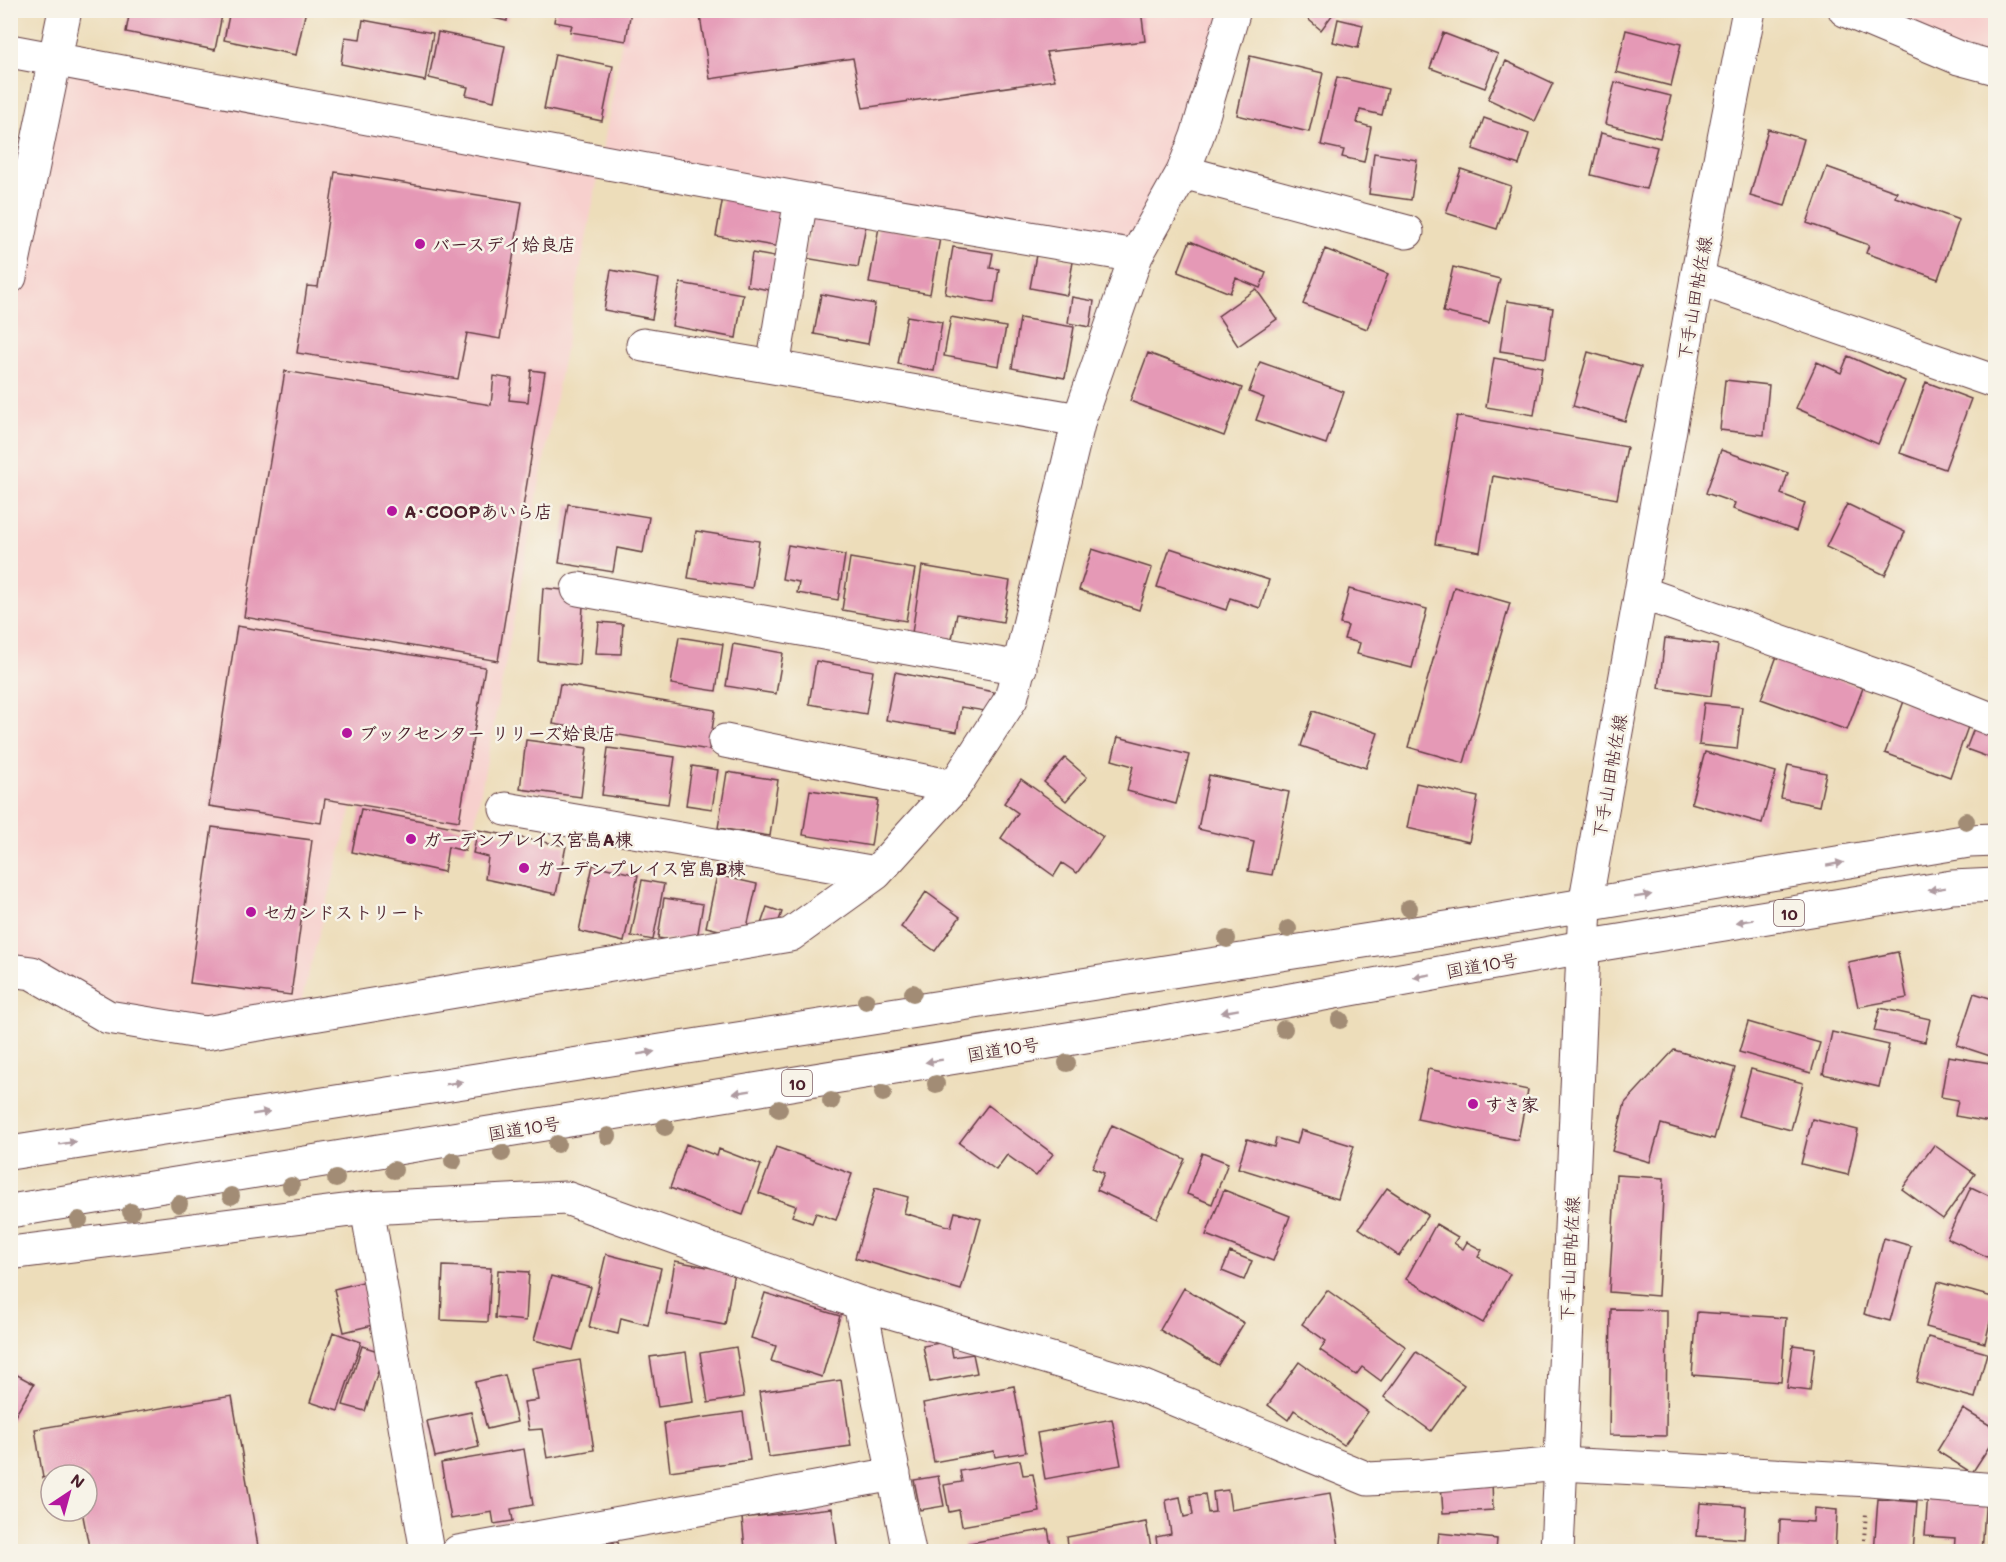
<svg xmlns="http://www.w3.org/2000/svg" width="2006" height="1562" viewBox="0 0 2006 1562" font-family="Mali,'Klee One',sans-serif">
  <rect width="100%" height="100%" fill="#f7f3e8"/>
  <filter id="ink" filterUnits="userSpaceOnUse"><feTurbulence type="fractalNoise" baseFrequency=".0167" numOctaves="2"/><feDisplacementMap in="SourceGraphic" scale="12" xChannelSelector="R" yChannelSelector="G"/><feConvolveMatrix kernelMatrix="1 2 1 2 8 2 1 2 1" color-interpolation-filters="sRGB"/></filter>
  <filter id="wash" filterUnits="userSpaceOnUse"><feTurbulence type="fractalNoise" baseFrequency=".008" numOctaves="4" result="noise"/><feDisplacementMap in="SourceGraphic" scale="24" xChannelSelector="R" yChannelSelector="G"/><feGaussianBlur stdDeviation="1.35" result="paint"/><feColorMatrix in="noise" values="0 0 0 0 0 0 0 0 0 0 0 0 0 0 0 0 0 1.4 0 .05"/><feComposite in="paint" operator="in"/></filter>
  <g filter="url(#wash)">
    <rect width="100%" height="100%" fill="#edddba"/>
    <path fill="#f7d0cd" d="M627,11H1234L1136,256L601,161L474,828L352,807L297,1018L205,1033L11,970L10,257L56,60L601,161Z
      M1845,11H1995V68Z"/>
    <g id="blocks">
      <path fill="#e599b6" d="M130,10H223L215,50L126,32Z
        M230,10H306L296,55L224,40Z
        M457,10H508L507,21Z
        M556,10H631L626,41L570,32L572,25L554,22Z
        M699,10H1141L1145,41L1046,52L1055,80L863,108L853,58L710,79Z
        M1297,10H1336L1321,30Z
        M1338,19L1363,25L1358,48L1333,42Z
        M363,20L433,33L425,81L341,64L345,37L360,39Z
        M1626,30L1681,44L1671,86L1616,72Z
        M438,32L505,46L494,101L466,95L468,87L429,78Z
        M1443,33L1498,54L1485,88L1430,68Z
        M555,54L613,66L602,121L544,109Z
        M1250,56L1323,73L1309,132L1237,115Z
        M1506,61L1553,83L1535,121L1488,99Z
        M1337,77L1388,89L1382,115L1360,110L1357,123L1371,127L1364,162L1342,157L1344,150L1321,145Z
        M1615,82L1671,96L1660,138L1605,124Z
        M1484,118L1529,134L1519,165L1473,149Z
        M1768,129L1804,139L1785,206L1750,196Z
        M1601,133L1657,147L1646,189L1591,175Z
        M1374,153L1417,160L1411,200L1369,194Z
        M1827,167L1897,192L1895,197L1959,220L1938,279L1866,253L1869,245L1807,223Z
        M1461,169L1511,186L1497,229L1446,213Z
        M335,172L522,202L500,339L467,333L458,379L297,353L307,286L318,287Z
        M723,197L786,209L780,247L716,236Z
        M813,215L866,225L858,267L805,258Z
        M879,227L940,238L930,294L869,283Z
        M1190,241L1266,273L1260,288L1236,278L1230,293L1178,272Z
        M953,247L993,253L990,268L999,269L994,303L945,294Z
        M1325,249L1388,274L1367,329L1303,304Z
        M752,253L780,258L775,291L747,286Z
        M1036,255L1073,262L1067,295L1030,288Z
        M1453,267L1500,279L1489,323L1443,312Z
        M611,270L659,279L652,319L604,310Z
        M680,283L743,294L736,338L672,326Z
        M1256,289L1277,319L1238,346L1218,316Z
        M821,294L875,304L868,344L814,334Z
        M1072,297L1094,301L1090,327L1068,323Z
        M1507,301L1553,308L1546,358L1500,351Z
        M907,316L942,322L934,371L898,364Z
        M951,317L1006,327L999,366L944,356Z
        M1020,318L1074,327L1065,378L1012,368Z
        M1588,352L1641,367L1625,421L1573,406Z
        M1148,353L1242,388L1224,436L1130,401Z
        M1848,356L1905,381L1878,444L1796,408L1817,362L1841,373Z
        M1494,358L1542,367L1534,415L1486,407Z
        M1260,362L1344,392L1326,444L1256,420L1264,398L1249,392Z
        M531,370L545,372L498,661L244,617L285,371L491,405L494,376L512,379L509,400L528,402Z
        M1725,380L1769,385L1764,435L1720,430Z
        M1926,382L1971,399L1945,469L1900,453Z
        M1457,416L1627,447L1617,499L1493,476L1480,552L1435,544Z
        M1721,450L1788,473L1781,494L1805,503L1796,531L1733,509L1735,503L1706,493Z
        M568,504L649,517L643,553L617,548L613,572L559,563Z
        M1847,504L1905,532L1885,575L1826,547Z
        M696,531L759,541L752,588L688,578Z
        M788,545L845,555L838,600L797,593L799,582L782,579Z
        M1170,548L1269,580L1260,608L1230,598L1226,610L1157,587Z
        M1092,549L1152,568L1139,610L1079,590Z
        M850,558L915,569L906,621L842,610Z
        M922,566L1010,581L1003,622L957,614L952,639L912,633Z
        M1454,587L1510,603L1464,763L1408,747Z
        M543,588L584,592L579,665L538,661Z
        M1349,589L1427,609L1412,668L1357,654L1360,643L1344,639L1348,626L1340,624Z
        M599,622L623,624L621,654L596,653Z
        M237,626L485,667L459,821L325,799L321,823L209,806Z
        M679,637L723,644L716,691L671,684Z
        M1665,638L1718,645L1711,696L1659,688Z
        M733,644L783,653L776,694L726,686Z
        M1777,656L1863,688L1847,730L1761,699Z
        M816,661L873,671L866,714L809,704Z
        M895,672L994,692L991,712L961,707L957,732L886,720Z
        M560,684L715,710L709,750L553,724Z
        M1904,701L1969,724L1950,777L1885,753Z
        M1704,703L1742,707L1737,749L1699,745Z
        M1313,711L1378,733L1366,768L1301,746Z
        M1976,723L1996,731V760L1966,749Z
        M1118,737L1189,755L1176,804L1127,791L1133,766L1112,760Z
        M526,740L587,748L581,797L520,789Z
        M608,748L675,757L668,804L602,795Z
        M1705,752L1776,772L1762,823L1691,803Z
        M1065,758L1087,777L1066,801L1044,782Z
        M1788,765L1826,773L1819,806L1781,798Z
        M692,766L718,770L712,809L686,805Z
        M727,772L778,780L770,836L718,828Z
        M1209,775L1289,792L1272,875L1248,871L1254,842L1198,829Z
        M1021,779L1103,837L1077,873L1062,863L1054,876L1001,838L1018,813L1004,803Z
        M1416,783L1478,797L1469,842L1407,828Z
        M810,790L878,800L871,846L803,835Z
        M361,809L469,830L465,851L448,847L444,872L352,852Z
        M212,827L312,840L291,995L190,983Z
        M478,830L566,846L556,894L485,879L488,857L473,853Z
        M593,865L638,875L624,942L579,931Z
        M717,875L757,884L745,936L706,927Z
        M642,880L664,884L653,940L631,936Z
        M926,892L960,917L935,951L901,927Z
        M664,898L703,904L696,944L658,938Z
        M767,907L782,912L776,929L761,924Z
        M1898,952L1907,998L1858,1007L1848,962Z
        M1974,993L1996,1000V1058L1957,1045Z
        M1880,1008L1930,1019L1925,1042L1874,1031Z
        M1748,1022L1820,1043L1811,1073L1739,1052Z
        M1832,1032L1889,1045L1879,1087L1823,1074Z
        M1674,1050L1735,1068L1714,1139L1661,1124L1650,1162L1612,1151L1625,1103Z
        M1948,1056L1996,1064V1123L1955,1116L1958,1100L1941,1097Z
        M1428,1069L1528,1090L1518,1140L1417,1119Z
        M1751,1069L1803,1083L1791,1130L1738,1116Z
        M988,1105L1053,1154L1036,1176L1007,1155L996,1170L959,1143Z
        M1812,1119L1858,1130L1848,1175L1801,1164Z
        M1112,1125L1185,1159L1157,1218L1097,1190L1104,1173L1092,1168Z
        M1301,1130L1354,1146L1338,1199L1238,1168L1247,1139L1274,1147L1276,1138L1297,1144Z
        M686,1144L717,1156L719,1149L761,1165L743,1215L670,1188Z
        M1934,1145L1975,1174L1943,1219L1902,1189Z
        M776,1147L852,1174L836,1220L816,1213L812,1223L792,1216L796,1206L759,1193Z
        M1202,1153L1228,1163L1212,1204L1187,1194Z
        M1616,1175L1664,1178L1658,1296L1609,1292Z
        M1971,1187L1996,1199V1261L1947,1238Z
        M875,1188L908,1197L904,1213L951,1227L955,1212L981,1219L961,1290L855,1258Z
        M1387,1188L1428,1215L1399,1256L1359,1228Z
        M1224,1190L1290,1216L1273,1261L1206,1235Z
        M1436,1224L1458,1237L1454,1243L1463,1249L1467,1242L1482,1250L1478,1257L1510,1274L1483,1323L1406,1279Z
        M1884,1238L1911,1246L1890,1321L1864,1314Z
        M1230,1252L1252,1261L1244,1280L1222,1271Z
        M606,1254L661,1268L648,1325L621,1318L618,1334L589,1327Z
        M675,1261L734,1272L725,1325L666,1314Z
        M443,1266L491,1268L488,1322L441,1320Z
        M498,1270L529,1272L526,1321L495,1318Z
        M551,1276L591,1287L573,1350L534,1340Z
        M363,1282L373,1325L344,1332L334,1289Z
        M1938,1282L1996,1298L1985,1343L1926,1327Z
        M1184,1288L1244,1323L1218,1365L1160,1330Z
        M1327,1290L1406,1347L1381,1381L1362,1367L1356,1375L1320,1350L1326,1341L1302,1324Z
        M765,1293L840,1316L822,1377L771,1361L776,1346L751,1338Z
        M1611,1309L1667,1310L1666,1436L1609,1435Z
        M1697,1312L1786,1318L1781,1382L1692,1375Z
        M333,1332L361,1342L338,1411L310,1402Z
        M1928,1337L1987,1353L1975,1398L1916,1382Z
        M950,1341L953,1357L973,1354L977,1373L930,1382L923,1346Z
        M1793,1345L1815,1348L1810,1391L1787,1388Z
        M362,1346L384,1353L365,1411L343,1405Z
        M736,1347L744,1397L708,1403L700,1353Z
        M686,1352L693,1402L658,1407L650,1357Z
        M1416,1352L1464,1385L1431,1431L1384,1397Z
        M580,1360L594,1450L547,1458L542,1429L529,1430L524,1402L538,1400L532,1368Z
        M1299,1362L1368,1412L1344,1445L1294,1410L1288,1420L1268,1405Z
        M10,1371L34,1384L12,1421L10,1420Z
        M505,1375L517,1422L487,1429L475,1382Z
        M841,1380L851,1446L769,1457L759,1392Z
        M1014,1386L1026,1452L995,1457L994,1451L934,1462L923,1403Z
        M232,1396L259,1552H90L82,1511H87V1475L74,1473L43,1478L35,1429Z
        M1963,1409L1996,1429V1436L1972,1473L1937,1451Z
        M471,1412L479,1447L435,1457L427,1421Z
        M743,1412L750,1460L670,1471L664,1423Z
        M1112,1419L1121,1465L1045,1479L1037,1433Z
        M524,1449L533,1505L511,1509L513,1521L494,1524L492,1512L451,1519L441,1463Z
        M1020,1460L1023,1475L1033,1474L1040,1512L962,1526L959,1510L949,1512L944,1485L962,1482L960,1471Z
        M938,1476L944,1506L920,1510L914,1480Z
        M1492,1481L1493,1510L1443,1513L1441,1483Z
        M1228,1490L1231,1510L1330,1493L1340,1552H1158L1156,1537L1171,1534L1166,1500L1180,1497L1184,1517L1193,1515L1190,1496L1205,1494L1208,1513L1215,1512L1213,1492Z
        M1928,1491L1986,1495L1982,1552H1954L1955,1538L1925,1536Z
        M1878,1499L1917,1502L1913,1552H1874Z
        M1700,1503L1746,1506L1744,1539L1697,1536Z
        M832,1508L838,1552H764L763,1547L745,1549L742,1518Z
        M1814,1508L1837,1510L1835,1552L1779,1551L1780,1520L1813,1522Z
        M1146,1522L1152,1552H1069L1067,1537Z
        M1048,1529L1052,1552H965L964,1544Z
        M1439,1533L1497,1539L1496,1552H1437Z
        M1994,1533H1996V1552H1992Z
        M618,1542L620,1552H564V1550Z"/>
    </g>
  </g>
  <g filter="url(#ink)">
    <use href="#blocks" fill-opacity="0" stroke="#623c40" stroke-width="1.5"/>
    <g fill="none" stroke-linecap="round" stroke-linejoin="round">
      <defs>
        <path id="street" d="M1845,10L1959,58L1996,68
          M10,51L801,199L1136,256L1183,172L1197,136L1234,10
          M1183,172L1407,232
          M801,199L773,367L1079,420
          M1697,278L1996,382
          M643,345L773,367
          M578,589L1020,668
          M1642,593L1903,684L1996,721
          M725,741L954,787
          M506,809L876,873
          M10,970L32,973L108,1017L205,1033L790,935L876,873L954,787L1011,699L1079,420L1136,256
          M367,1208L427,1552
          M10,1253L367,1208L566,1198L860,1303L1140,1385L1368,1479L1425,1476L1560,1464L1870,1480L1996,1490
          M860,1303L909,1552
          M458,1552L894,1474"/>
        <path id="secondary" d="M10,277L65,10
          M1557,1552L1585,905L1697,278L1749,10"/>
        <path id="highway" d="M10,1153L1453,927L1969,841L1996,840
          M10,1211L1147,1026L1583,947L1952,887L1996,885"/>
      </defs>
      <use href="#street" stroke="#623c40" stroke-width="35"/>
      <use href="#secondary" stroke="#623c40" stroke-width="35"/>
      <use href="#highway" stroke="#623c40" stroke-width="35"/>
      <path stroke="#623c40" stroke-width="4" stroke-dasharray="1.5 4.5" stroke-linecap="butt" d="M1863,1552L1866,1513"/>
      <use href="#street" stroke="#fff" stroke-width="33"/>
      <use href="#secondary" stroke="#fff" stroke-width="33"/>
      <use href="#highway" stroke="#fff" stroke-width="33"/>
    </g>
    <g fill="#a28c75">
      <circle cx="1966" cy="821" r="9"/>
      <circle cx="1409" cy="908" r="9"/>
      <circle cx="1288" cy="929" r="9"/>
      <circle cx="1227" cy="939" r="9"/>
      <circle cx="913" cy="993" r="9"/>
      <circle cx="866" cy="1001" r="9"/>
      <circle cx="1340" cy="1020" r="9"/>
      <circle cx="1284" cy="1029" r="9"/>
      <circle cx="1067" cy="1063" r="9"/>
      <circle cx="936" cy="1084" r="9"/>
      <circle cx="883" cy="1093" r="9"/>
      <circle cx="831" cy="1101" r="9"/>
      <circle cx="779" cy="1109" r="9"/>
      <circle cx="665" cy="1127" r="9"/>
      <circle cx="608" cy="1136" r="9"/>
      <circle cx="557" cy="1144" r="9"/>
      <circle cx="502" cy="1153" r="9"/>
      <circle cx="453" cy="1161" r="9"/>
      <circle cx="394" cy="1170" r="9"/>
      <circle cx="336" cy="1179" r="9"/>
      <circle cx="291" cy="1186" r="9"/>
      <circle cx="231" cy="1196" r="9"/>
      <circle cx="179" cy="1204" r="9"/>
      <circle cx="131" cy="1212" r="9"/>
      <circle cx="79" cy="1220" r="9"/>
    </g>
    <defs><path id="oneway-solid" d="M-6-.8H1V-3.2L6.5 0L1 3.2V.8H-6Z" transform="scale(1.5)"/></defs>
    <g fill="#ae9aa0">
      <use href="#oneway-solid" transform="translate(1835 864) rotate(-10)"/>
      <use href="#oneway-solid" transform="translate(1937 889) rotate(171)"/>
      <use href="#oneway-solid" transform="translate(1643 896) rotate(-9)"/>
      <use href="#oneway-solid" transform="translate(1745 921) rotate(171)"/>
      <use href="#oneway-solid" transform="translate(1422 976) rotate(170)"/>
      <use href="#oneway-solid" transform="translate(1230 1011) rotate(170)"/>
      <use href="#oneway-solid" transform="translate(646 1053) rotate(-9)"/>
      <use href="#oneway-solid" transform="translate(934 1061) rotate(171)"/>
      <use href="#oneway-solid" transform="translate(454 1083) rotate(-9)"/>
      <use href="#oneway-solid" transform="translate(742 1092) rotate(171)"/>
      <use href="#oneway-solid" transform="translate(261 1113) rotate(-9)"/>
      <use href="#oneway-solid" transform="translate(68 1143) rotate(-9)"/>
    </g>
  </g>
  <g fill="#b5179e" stroke="#f7f3e8" stroke-width="2">
    <circle cx="420" cy="244" r="6"/>
    <circle cx="392" cy="511" r="6"/>
    <circle cx="347" cy="733" r="6"/>
    <circle cx="411" cy="839" r="6"/>
    <circle cx="524" cy="868" r="6"/>
    <circle cx="251" cy="912" r="6"/>
    <circle cx="1473" cy="1104" r="6"/>
  </g>
  <g text-anchor="middle" dominant-baseline="central" stroke-width="5" stroke-linejoin="round" paint-order="stroke">
    <g fill="#f7f3e8" stroke="#7e5f64" stroke-width="1.5">
      <rect x="1774" y="900" width="30" height="26" rx="4.5"/>
      <rect x="782" y="1070" width="30" height="26" rx="4.5"/>
    </g>
    <g font-size="16" font-weight="bold" fill="#4a1f2b">
      <text x="1789" y="913">10</text>
      <text x="797" y="1083">10</text>
    </g>
    <g font-size="18" font-weight="bold" fill="#4a1f2b" stroke="#f7f3e8" text-anchor="start">
      <text x="432" y="244">バースデイ姶良店</text>
      <text x="404" y="511">A･COOPあいら店</text>
      <text x="359" y="733">ブックセンター リリーズ姶良店</text>
      <text x="423" y="839">ガーデンプレイス宮島A棟</text>
      <text x="536" y="868">ガーデンプレイス宮島B棟</text>
      <text x="263" y="912">セカンドストリート</text>
      <text x="1485" y="1104">すき家</text>
    </g>
    <g font-size="18" fill="#4a1f2b" stroke="#f7f3e8">
      <text transform="translate(1694 298) rotate(-80)">下手山田帖佐線</text>
      <text transform="translate(1609 776) rotate(-80)">下手山田帖佐線</text>
      <text transform="translate(1482 965) rotate(-10)">国道10号</text>
      <text transform="translate(1003 1049) rotate(-9)">国道10号</text>
      <text transform="translate(524 1128) rotate(-9)">国道10号</text>
      <text transform="translate(1569 1259) rotate(-87)">下手山田帖佐線</text>
    </g>
  </g>
  <rect width="2006" height="1562" fill="none" stroke="#f7f3e8" stroke-width="36"/>
  <g transform="translate(69 1493) rotate(36)"><circle r="28" fill="#f7f3e8" stroke="#b29e9c" stroke-width="1.5"/>
  <path d="M0-4.5L10 22L0 15L-10 22Z" fill="#b5179e"/>
  <text y="-9" font-size="16" font-weight="bold" text-anchor="middle" fill="#4a1f2b">N</text>
  </g>
</svg>
